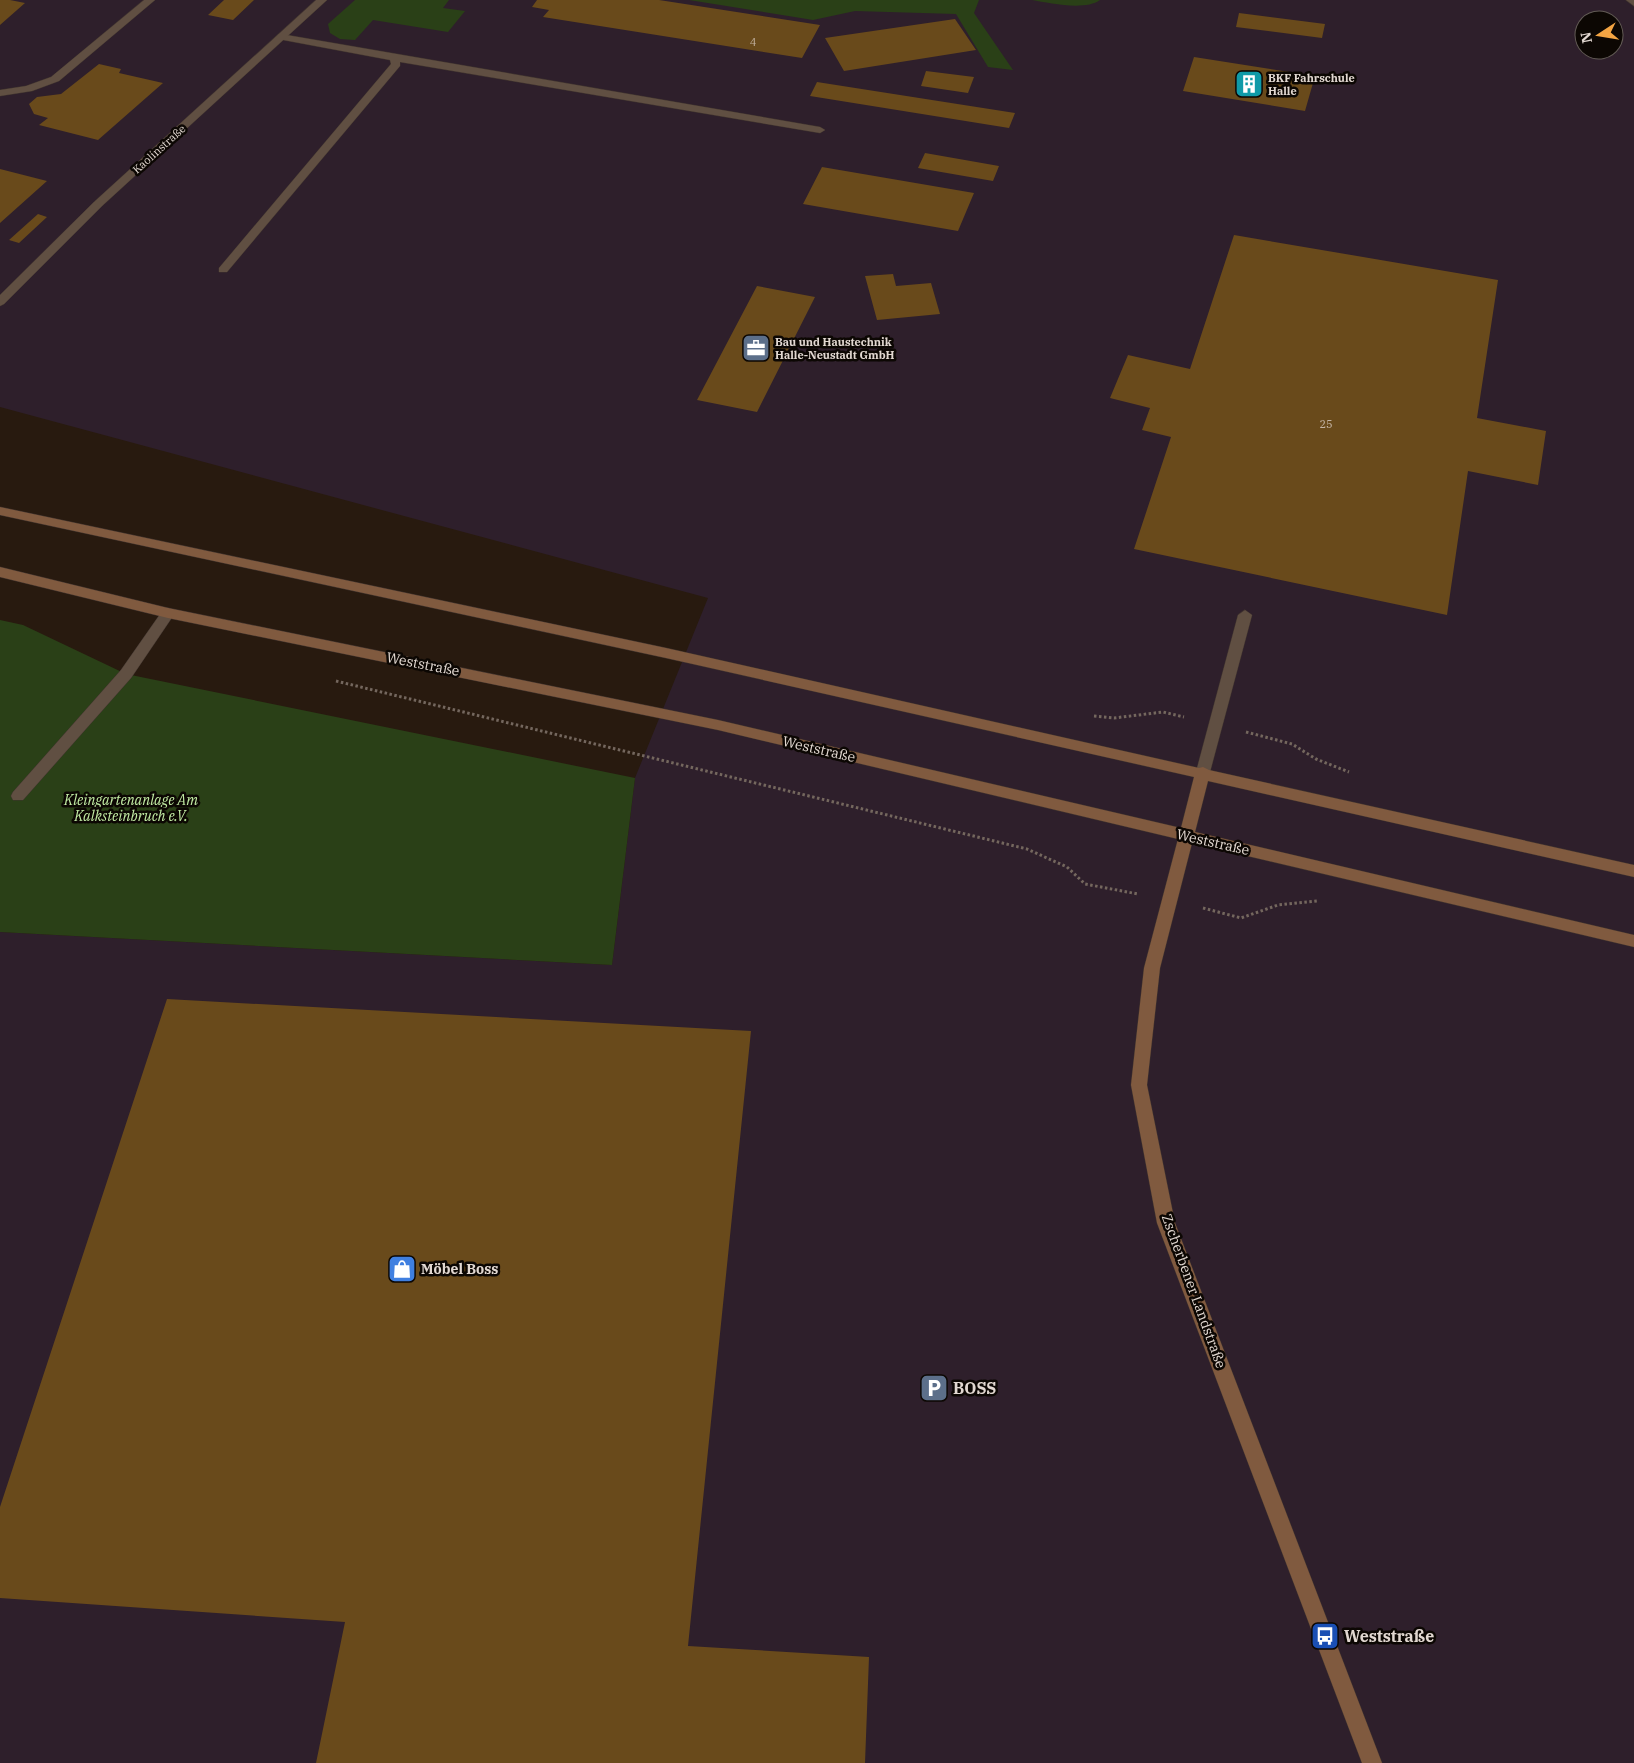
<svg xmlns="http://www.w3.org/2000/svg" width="1634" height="1763" viewBox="0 0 1634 1763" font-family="'IBM Plex Serif',serif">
  <rect width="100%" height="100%" fill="#281a0f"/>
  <path fill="#2e1f2b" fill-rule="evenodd" d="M0,0H1634V1763H0V932L612,965L635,778L708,598L0,407ZM1584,20H1614V50H1584Z"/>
  <path fill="#2a4017" d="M355,0H449L443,8L465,11L448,32L373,20L355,40L340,39L330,33L328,24Z
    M689,0H979L974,13L1013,70L988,67L956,14L855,11L813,20Z
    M1032,0H1100C1085,11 1049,3 1032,0Z
    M0,620L23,625L126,674L635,778L612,965L0,932Z"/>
  <path fill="#694a1b" d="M0,0H10L25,3L0,25Z
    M224,0H254L233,20L208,15Z
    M537,0H659L820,25L802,58L543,17L549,10L532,7Z
    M1239,13L1325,24L1322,38L1236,27Z
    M955,19L976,50L844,71L825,38Z
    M1194,57L1315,76L1305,111L1183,91Z
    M99,64L121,69L119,73L163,83L98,140L39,125L48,118L34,114L29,104L37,97L61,94Z
    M926,71L974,77L968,93L921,86Z
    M817,82L1015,113L1009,128L810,96Z
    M925,153L999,166L993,181L918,168Z
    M822,167L974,193L958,231L803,204Z
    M0,169L47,181L0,223Z
    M38,214L47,217L19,243L9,240Z
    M1234,235L1498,280L1477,418L1546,431L1538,485L1468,471L1447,615L1134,549L1171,437L1142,430L1150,408L1110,398L1128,355L1190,369Z
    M893,274L896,286L931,283L940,314L877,320L865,276Z
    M757,286L815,297L757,412L697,400Z
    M167,999L751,1031L688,1646L869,1657L865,1763H316L345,1622L0,1598V1507Z"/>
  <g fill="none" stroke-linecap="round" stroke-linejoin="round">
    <defs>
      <path id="lane" d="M144,0H155L59,81L32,91L0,96V90L26,86L51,77Z
        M1626,0H1634V6Z
        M281,34L820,127L825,130L820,133L400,62V66L227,272H219V268L391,64L390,60L278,39V35Z
        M168,608L175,613L131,678L23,800H13L11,796L13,792L121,670L163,610Z
        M1245,610L1252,615L1210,772L1208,776H1198L1196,772L1238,615Z"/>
      <path id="street" d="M316,0H327L102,206L4,304L0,306V295L94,202Z"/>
      <path id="secondary" d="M0,507L666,648L1199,768L1203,767L1209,770L1634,865V877L1208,781L1195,832L1634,935V947L1192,843L1160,968L1147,1085L1175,1223L1382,1763H1362L1157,1223L1131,1085L1144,968L1178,839L718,730L168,618L0,577V567L168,608L718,720L1181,828L1194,777L666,658L0,515Z"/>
    </defs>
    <use href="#lane" stroke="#3f332e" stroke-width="1"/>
    <use href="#street" stroke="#3f332e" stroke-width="1"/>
    <use href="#secondary" stroke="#3f332e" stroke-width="1"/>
    <path stroke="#74675e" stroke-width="3" stroke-dasharray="2.5 2.5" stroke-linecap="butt" d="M336,681L1027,849L1067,867L1085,884L1138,894
      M1094,716L1114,718L1163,712L1184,717
      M1246,732L1292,744L1316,759L1349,772
      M1203,908L1241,918L1278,905L1317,901"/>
    <use href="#lane" fill="#604f42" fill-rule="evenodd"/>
    <use href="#street" fill="#604f42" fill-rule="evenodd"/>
    <use href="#secondary" fill="#805a3f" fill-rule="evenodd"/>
  </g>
  <defs>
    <symbol id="building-square" viewBox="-11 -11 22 22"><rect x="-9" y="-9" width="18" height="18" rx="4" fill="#0f9aa8" stroke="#0c0703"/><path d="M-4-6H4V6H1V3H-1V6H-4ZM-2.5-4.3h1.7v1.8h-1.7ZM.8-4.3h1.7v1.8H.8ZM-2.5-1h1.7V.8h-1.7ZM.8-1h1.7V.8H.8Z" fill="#fff"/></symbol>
    <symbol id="office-square" viewBox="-11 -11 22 22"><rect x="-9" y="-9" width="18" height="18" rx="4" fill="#5c6f8a" stroke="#0c0703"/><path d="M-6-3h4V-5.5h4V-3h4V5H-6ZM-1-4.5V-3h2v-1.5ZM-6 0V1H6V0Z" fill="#fff"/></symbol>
    <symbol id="shop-square" viewBox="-11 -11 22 22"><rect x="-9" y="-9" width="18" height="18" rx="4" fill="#3f7fe0" stroke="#0c0703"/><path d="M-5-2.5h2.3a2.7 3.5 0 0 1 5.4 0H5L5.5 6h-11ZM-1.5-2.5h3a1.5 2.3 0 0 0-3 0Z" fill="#fff"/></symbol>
    <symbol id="parking-square" viewBox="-11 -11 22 22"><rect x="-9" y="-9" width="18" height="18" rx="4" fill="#5c6f8a" stroke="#0c0703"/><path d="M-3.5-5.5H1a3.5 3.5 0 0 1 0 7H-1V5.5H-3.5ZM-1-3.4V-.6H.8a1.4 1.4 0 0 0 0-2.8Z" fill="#fff"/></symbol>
    <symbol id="bus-square" viewBox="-11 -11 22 22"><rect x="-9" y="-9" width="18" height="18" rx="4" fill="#1a4fb4" stroke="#0c0703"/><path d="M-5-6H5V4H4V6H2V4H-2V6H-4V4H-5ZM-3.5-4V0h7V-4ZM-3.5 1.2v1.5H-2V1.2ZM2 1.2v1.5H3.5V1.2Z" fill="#fff"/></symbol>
  </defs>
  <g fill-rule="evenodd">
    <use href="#building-square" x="1233" y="68" width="32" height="32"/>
    <use href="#office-square" x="740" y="332" width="32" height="32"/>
    <use href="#shop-square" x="386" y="1253" width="32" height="32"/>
    <use href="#parking-square" x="918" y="1372" width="32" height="32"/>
    <use href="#bus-square" x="1309" y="1620" width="32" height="32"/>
  </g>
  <g text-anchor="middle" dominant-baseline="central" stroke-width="5" stroke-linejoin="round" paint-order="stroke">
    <g font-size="11" fill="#c4b4a4">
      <text x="753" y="42">4</text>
      <text x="1326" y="424">25</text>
    </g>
    <g font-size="11" font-weight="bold" fill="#e2d8d1" stroke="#0c0703" text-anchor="start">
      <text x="1268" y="78">BKF Fahrschule<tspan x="1268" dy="13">Halle</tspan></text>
      <text x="775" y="342">Bau und Haustechnik<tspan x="775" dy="13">Halle-Neustadt GmbH</tspan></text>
    </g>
    <g font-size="11" fill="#e2d8d1" stroke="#0c0703">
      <text transform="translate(159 149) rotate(-42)">Kaolinstraße</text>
    </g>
    <g font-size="14" fill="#e2d8d1" stroke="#0c0703">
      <text transform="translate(423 664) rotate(11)">Weststraße</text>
      <text transform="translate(819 749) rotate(13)">Weststraße</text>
      <text transform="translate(1213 842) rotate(13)">Weststraße</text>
      <text transform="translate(1194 1291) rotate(70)">Zscherbener Landstraße</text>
    </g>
    <g font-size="14" font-style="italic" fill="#c2eca4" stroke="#0c0703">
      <text x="131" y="800">Kleingartenanlage Am<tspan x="131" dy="16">Kalksteinbruch e.V.</tspan></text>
    </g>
    <g font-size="14" font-weight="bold" fill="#e2d8d1" stroke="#0c0703" text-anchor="start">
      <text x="421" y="1269">Möbel Boss</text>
    </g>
    <g font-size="16" font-weight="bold" fill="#e2d8d1" stroke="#0c0703" text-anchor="start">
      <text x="953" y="1388">BOSS</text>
      <text x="1344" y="1636">Weststraße</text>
    </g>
  </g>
  <g transform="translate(1599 35) rotate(258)"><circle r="24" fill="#0c0703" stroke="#625b55"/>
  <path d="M0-4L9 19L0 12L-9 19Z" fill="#f3a443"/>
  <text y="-8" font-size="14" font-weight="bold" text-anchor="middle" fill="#e2d8d1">N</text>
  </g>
</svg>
